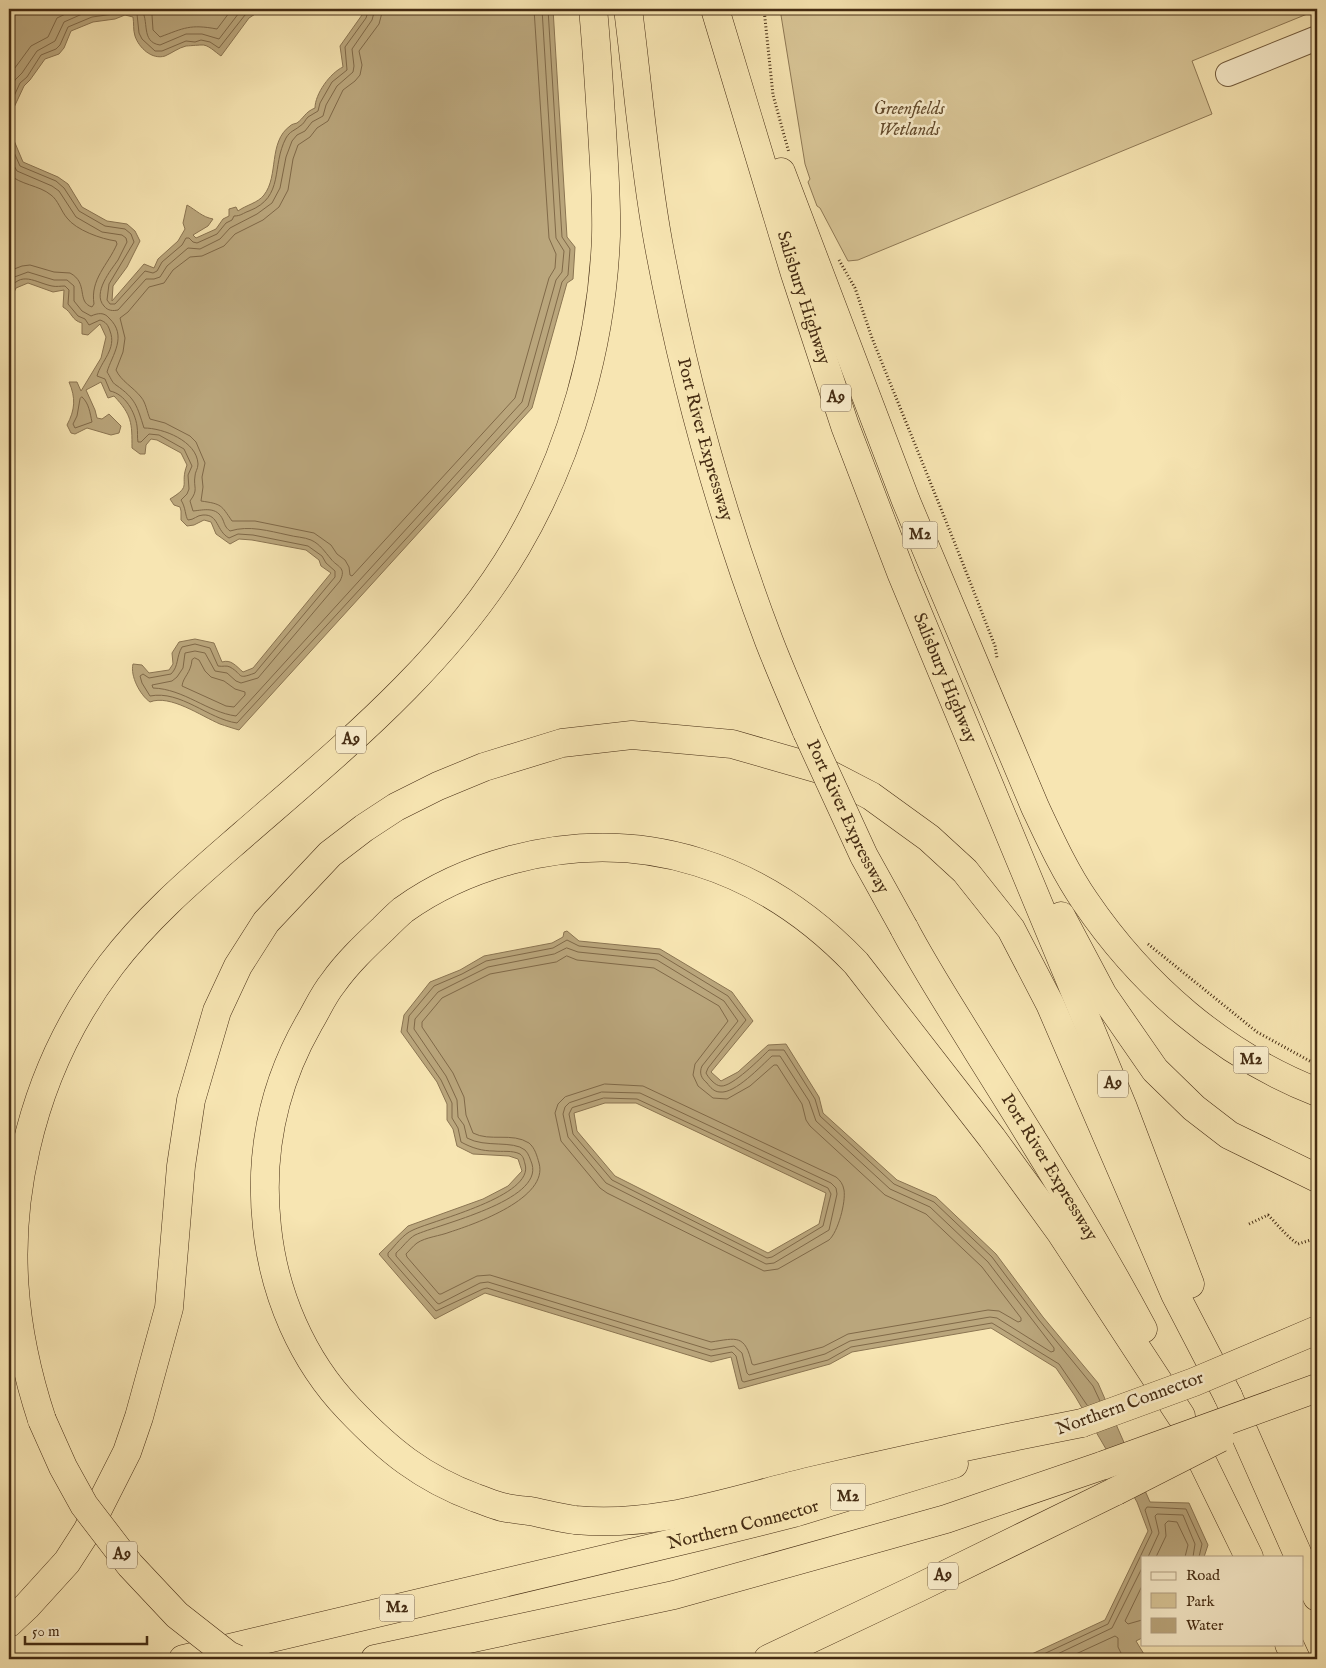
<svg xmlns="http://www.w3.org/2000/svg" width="1326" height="1668" viewBox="0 0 1326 1668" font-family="'IM FELL English',serif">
  <rect width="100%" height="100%" fill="#f7e5b2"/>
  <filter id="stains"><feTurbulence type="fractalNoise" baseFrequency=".004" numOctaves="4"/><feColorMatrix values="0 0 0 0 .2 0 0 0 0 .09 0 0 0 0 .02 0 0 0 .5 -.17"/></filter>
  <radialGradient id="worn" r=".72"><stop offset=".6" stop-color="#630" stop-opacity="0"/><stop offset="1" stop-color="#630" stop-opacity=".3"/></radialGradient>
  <path fill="#d9c697" stroke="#8f7955" d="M780,9H1317V10L1192,61L1212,114L858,260L848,261L820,208L817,206L808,182L810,179L805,164Z"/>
  <path fill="#baa67c" stroke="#8b7552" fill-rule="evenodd" d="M9,9H263L249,18L221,56C215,52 208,44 201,45C199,45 187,46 186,46C178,48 172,53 165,56C152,60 139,48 135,36C133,30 134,23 133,17L125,15L115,19L93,22L71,31L64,48L59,54L45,59L30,80L24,86L10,116V131L23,162L58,177L68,184L82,207L107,221L127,224L135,231L140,241L127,267L113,286L112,301L144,264L154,268L158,259L178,241L185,229L183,223L187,205C196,210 202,217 213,219L208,226L193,235L196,238L216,229L223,219L229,216V209L236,207L238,211C246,205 258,203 264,195C279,176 268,142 290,126C292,124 294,124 297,123C304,118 305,112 315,108C315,94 330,73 343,67L340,46L362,15L365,9H553L567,237L575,247L573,279L567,283L532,408L239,730C232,728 226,726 220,724C201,716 170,694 150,702C140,695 130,676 133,664L142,665L149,673L169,670L173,664L172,653L179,642L195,639L214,643L222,662C231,659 236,666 243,672L253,668L331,573L321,566L319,560L306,550L252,540L239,539L230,544L216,534L211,522L204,520L194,525L187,526L181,520V511L180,507L174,505L170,499C193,485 179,486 187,465L181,453L157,440L151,439L146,445L145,454H140L132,448C132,423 132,415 114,396L108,398L101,382L86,390L95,410L97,418L102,419L109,414L121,426L119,433L111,435L87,428L75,434L71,433L67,425C75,410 76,398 69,382H77L81,391L101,358L106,337L100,324L88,335L82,334V323C71,320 73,313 63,307L64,290L53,292L28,283L16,288L9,303Z
    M567,931L579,941L660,949L732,992L753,1021L711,1072L721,1081L738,1072L768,1045L786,1044L819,1097L823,1113L897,1180L936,1197L996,1254L1043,1317L1098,1383L1150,1502L1189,1503L1208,1545L1204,1557H1142V1638L1136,1641L1147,1659H1021L1105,1620L1148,1531L1137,1502L1075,1396L1056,1368L991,1328L852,1352L830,1364L739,1389L731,1357L711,1362L485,1293L435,1319L379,1254L408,1226L483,1199L508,1186L522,1171L518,1159L509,1156L473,1154L457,1146L453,1129L447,1120V1104L437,1082L401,1032L404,1015L430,982L460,970L484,956L552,943L563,937L564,932ZM605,1103H636L826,1193L819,1224L768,1253L615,1176L577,1131L574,1113Z"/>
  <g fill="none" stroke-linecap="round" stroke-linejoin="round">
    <path stroke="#806948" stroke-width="1" d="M141,9C150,20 140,42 160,45L186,34H202L219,39L242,9
      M150,9L152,15L153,30L160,37C184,28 190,24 217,29L232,9
      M383,9L379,24L359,51L362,65L360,75L355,81L343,90L328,121L317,128L310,137L298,145L293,159L288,190L279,207L263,220L235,234L224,246L202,256L190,257L173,270L164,283L149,287L128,312L120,318L125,338L123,352L116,370C121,381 133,387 141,397C146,403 147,412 150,419L165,423L190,436L196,442L205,463L202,477L203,487L201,501C222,504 221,505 232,521H255L314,533L331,545L337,554L345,560L349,567L350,575L352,576L515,398L549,278L555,268L556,254L549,238L534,9
      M9,76L31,46L48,37L57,18L76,9
      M9,92L15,80L22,73L37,51L55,41L64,22L89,11L107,9
      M9,107L20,83L27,77L41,55L56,49L60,45L68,27L92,17L114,14L124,10L137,14L139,33L142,39L155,51H162L186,41L195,42L201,40L210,42L219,48L245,15L254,9
      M9,141L20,166L56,181L64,188L79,211L105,226L125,229L131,234L134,242L109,284L107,300L110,304H115L145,271L153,273L157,271L162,262L182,245L186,238H189L193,242L197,243L217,234L226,223L232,220L234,216C241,216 243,213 249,211C285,197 271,166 286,138C290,131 294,131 300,126C304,124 305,120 308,117C311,115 315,113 318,111L320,103L332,82L347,70L345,47L366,18L369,9
      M9,157L17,171L52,186L59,191L76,217L102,232L122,235L126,238L127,242C124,248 121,254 118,260C111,270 92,293 104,306C108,311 113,311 118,310L146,279H154L160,277L167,266L188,248L200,249L220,239L230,228L257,214L272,203L280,188L286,157L292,141L297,135L305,131L312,122L323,116L326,105L337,86L353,72L354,66L352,49L372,20L375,9
      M9,174C20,185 39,185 51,195C58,200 61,211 67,218C76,230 101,239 116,241L117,244C108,265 90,279 94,304L92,307C76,302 89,283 70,273L54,272L30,265L22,266L9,271
      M9,279L28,272L54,280H67L74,286V301L82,311L91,316C98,313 104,312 109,318C128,336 112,355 107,372C110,376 112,383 116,385C136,399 137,406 144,428C163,428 197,441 198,464C198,469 195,472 195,476C193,488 199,489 190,501L193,511C204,510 217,506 223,520C225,525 225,527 230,531C249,525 269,531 288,535C295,537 304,537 311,540C320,544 325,552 331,559C337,567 347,567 340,581L258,678L241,683L236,681L227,673L215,671L205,653L195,651L185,653L183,668L177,677L172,681L152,685L153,688C184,689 207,712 236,716L522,402L556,280L562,272L564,251L556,238L542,9
      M9,291C20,269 36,283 52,286C56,287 61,286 65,286L69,290L68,304L78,316L85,319L89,325L100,320C106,322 108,325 110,331C117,349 101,361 97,376L105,379L110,391C125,394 135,412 137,426C138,432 137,437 138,442H141L149,434L159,435L184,449L192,466L188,475L189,489L187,494L181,500C186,508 185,516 188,520C194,520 197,515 203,515C219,514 216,531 229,538L238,534L253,535L308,546L322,556L326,563L335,571V577L255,673C236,680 244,675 230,667C226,665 223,667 218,666L210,648L195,644L182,647C176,657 179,666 171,674L149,678L143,674L140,676L142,683L150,696C181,690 208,719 237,723L528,406L562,282L568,275L570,249L562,237L548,9
      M82,397C89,403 90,413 92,422L75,428L73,424L77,416L80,399Z
      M195,658L199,660L205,671L211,677L224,681L235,689L245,692V695L234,707L226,706L182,686C183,677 191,673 192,660Z
      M567,948L578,952L657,960L724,1001L738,1021L702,1066C699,1073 701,1078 707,1083C710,1087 714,1092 720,1092C735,1094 761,1066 772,1056H780L809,1101L816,1121L890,1189L930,1207L988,1262L1054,1348V1351L1051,1352L997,1318L990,1317L850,1341L825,1354L749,1375L747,1373L742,1353L734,1346L711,1350L488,1282L480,1283L439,1304L437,1303L396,1256V1253C402,1248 408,1239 415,1235C439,1224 543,1201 532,1164C530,1159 529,1154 525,1150C513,1140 485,1148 467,1138L464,1125L458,1117L457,1100L446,1076L414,1029L415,1019L438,992L488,967L554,954Z
      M567,956L577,960L654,968L719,1006L728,1021L695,1064L693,1075L698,1086L713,1098L727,1099L750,1086L774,1065H777L802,1104L806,1120L810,1126L885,1195L926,1214L982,1267L1021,1318V1321L1018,1322L999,1311L988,1310L848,1334L823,1347L754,1365L752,1364C745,1334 737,1338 711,1342L490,1275L477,1276L441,1294H439L407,1257L406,1254C410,1250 413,1246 417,1243C426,1237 440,1236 450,1232C475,1224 549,1198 539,1163C537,1156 535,1148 529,1143C512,1132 490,1142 473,1133L466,1115L464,1097L453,1073L422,1027V1022L442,998L490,974L556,962Z
      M605,1084L643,1086L836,1177C840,1180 843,1184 844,1190C846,1202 838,1232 829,1240L778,1269L764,1271L607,1193L600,1188L561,1141L555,1113L558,1104L565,1097Z
      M602,1092L640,1093L831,1183L836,1188L837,1194L829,1230L774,1263L766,1264L606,1183L568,1137L563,1114L565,1107L569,1103Z
      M604,1098L637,1099L828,1188L831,1194L823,1226L772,1257L767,1258L612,1180L573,1134L569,1114L572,1108Z
      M1087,1405L1059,1364L992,1323L851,1347L828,1360L744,1382L742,1381L736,1356L732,1352L711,1356L487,1288L483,1289L436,1311L388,1256V1253C395,1246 403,1234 413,1230C434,1220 535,1196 525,1164C524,1161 524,1157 520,1154C512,1150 502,1152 494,1151C482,1151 472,1148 461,1142L458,1128L452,1118V1103L441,1080L407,1031L409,1016L434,986L462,974L486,961L553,948L567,940L579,946L659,954L728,996L746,1020L708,1068L706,1073C708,1077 715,1086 721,1086C732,1087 761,1058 769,1050H784L815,1099L820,1116L894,1184L934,1202L992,1257L1039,1320L1093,1386L1100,1401
      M1148,1557L1159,1533L1155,1516L1157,1514L1183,1515L1195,1544L1193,1557
      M1156,1557L1166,1536L1165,1524L1168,1521L1177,1522L1188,1545L1185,1557
      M1142,1586L1125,1621L1128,1624L1142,1620
      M1033,1659L1108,1624L1152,1532L1145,1510L1147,1507L1186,1509L1202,1544L1199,1557
      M1047,1659L1112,1628L1142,1568
      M1065,1659L1115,1636L1118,1638V1647L1124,1659"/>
    <defs>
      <path id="minor" d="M1228,74L1317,38"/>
      <g id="highway">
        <path id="s1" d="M628,9C638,86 644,164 658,241C683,377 720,512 769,641C781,672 794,702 807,732"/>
        <path id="s2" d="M715,9L795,274L845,426L902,575L1122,1105L1190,1284"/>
        <path d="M781,172L906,501L1035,807C1050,839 1065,872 1085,901C1142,985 1222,1055 1317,1092"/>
        <path d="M1061,916L1103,995L1155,1070L1194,1108L1229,1135L1317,1178"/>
        <path id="s3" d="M904,928C926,970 953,1011 978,1052C1035,1143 1092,1234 1143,1329"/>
        <path d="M1228,1396L1299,1557"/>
        <path d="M42,1420C12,1329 4,1242 26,1148C41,1082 70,1019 111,965C149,915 197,875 244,834C344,747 449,662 517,546C571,453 602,344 606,236C607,201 604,166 602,130C599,90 597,49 593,9"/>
        <path d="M1082,1423C991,1441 901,1460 811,1481C732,1500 657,1528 575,1520C560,1518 545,1514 530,1511C521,1510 511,1509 502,1507C493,1505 485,1501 476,1498C422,1478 388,1450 349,1409C302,1360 274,1294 267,1227C259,1155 273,1086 309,1023C317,1010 323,995 333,983C347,963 365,946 383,929C389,923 396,916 403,910C435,887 474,870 511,860C642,825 763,866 856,963L992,1138L1061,1233L1181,1416"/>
        <path d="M1186,1428L1249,1557"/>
        <path d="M1302,1564L1317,1597"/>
        <path d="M9,1623L27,1606L67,1562L87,1531L127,1452L139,1417L169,1308L181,1166L191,1100L217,1011L238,966L266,922L330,854L364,828L396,807L438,786L484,767L562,743L632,735L732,744L819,769L871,796L929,838L965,871L1011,929L1050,1004L1175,1294L1228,1396"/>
        <path d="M1289,1644L1296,1659"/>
        <path id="s4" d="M183,1659L702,1536L794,1513L954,1464"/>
        <path d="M375,1659L674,1595L946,1519L1104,1465"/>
        <path d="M768,1659L918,1588L1116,1491"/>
      </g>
    </defs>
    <use href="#minor" stroke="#725a3b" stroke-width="26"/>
    <use href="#highway" stroke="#452c13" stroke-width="29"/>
    <path stroke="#452c13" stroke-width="3" stroke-dasharray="1 2.5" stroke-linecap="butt" d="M764,9L773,95L789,153
      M839,260L855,288L872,338L956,546L995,646L997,658
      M1148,944L1257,1032L1317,1065
      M1249,1224L1268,1215C1278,1225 1286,1236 1298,1244L1317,1238"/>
    <use href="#minor" stroke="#faeecd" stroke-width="24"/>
    <use href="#highway" stroke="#f7e5b2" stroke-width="28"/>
    <defs>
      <g id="highway-bridge">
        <path id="s5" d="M807,732L864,856L904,928"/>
        <path d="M42,1420L63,1467L84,1505L130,1565L177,1615L228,1655L237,1659"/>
        <path d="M1082,1423L1194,1382L1317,1330"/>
        <path d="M1104,1465L1317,1388"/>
        <path d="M1116,1491L1220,1438"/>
      </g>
    </defs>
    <use href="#highway-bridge" stroke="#452c13" stroke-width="29" stroke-linecap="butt"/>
    <use href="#highway-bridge" stroke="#f7e5b2" stroke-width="28"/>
  </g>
  <g text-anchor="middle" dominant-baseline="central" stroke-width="5" stroke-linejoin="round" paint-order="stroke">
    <g fill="#faeecd" stroke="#7b664b" stroke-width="1">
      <rect x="821" y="384.5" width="30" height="27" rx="4"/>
      <rect x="902.5" y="521.5" width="35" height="27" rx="4"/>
      <rect x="336" y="726.5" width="30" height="27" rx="4"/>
      <rect x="1233.5" y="1046.5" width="35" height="27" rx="4"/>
      <rect x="1098" y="1070.5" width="30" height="27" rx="4"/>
      <rect x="830.5" y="1483.5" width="35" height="27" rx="4"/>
      <rect x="107" y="1541.5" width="30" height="27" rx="4"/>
      <rect x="928" y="1562.5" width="30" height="27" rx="4"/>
      <rect x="379.5" y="1594.5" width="35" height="27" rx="4"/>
    </g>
    <g font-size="16" font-weight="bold" fill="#452c13">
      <text x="836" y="398">A9</text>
      <text x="920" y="535">M2</text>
      <text x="351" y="740">A9</text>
      <text x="1251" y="1060">M2</text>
      <text x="1113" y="1084">A9</text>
      <text x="848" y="1497">M2</text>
      <text x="122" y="1555">A9</text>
      <text x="943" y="1576">A9</text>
      <text x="397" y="1608">M2</text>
    </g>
    <g font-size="18" font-style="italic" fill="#634b2d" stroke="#faeecd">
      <text x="909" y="109">Greenfields<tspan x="909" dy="21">Wetlands</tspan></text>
    </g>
    <g font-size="18" fill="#452c13" stroke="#faeecd">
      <text stroke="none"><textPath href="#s2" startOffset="302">Salisbury Highway</textPath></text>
      <text stroke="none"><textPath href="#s1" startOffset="438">Port River Expressway</textPath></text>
      <text stroke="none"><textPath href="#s2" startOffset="708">Salisbury Highway</textPath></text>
      <text stroke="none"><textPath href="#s5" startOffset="94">Port River Expressway</textPath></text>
      <text stroke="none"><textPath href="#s3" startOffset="280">Port River Expressway</textPath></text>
      <text transform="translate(1130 1404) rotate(-20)">Northern Connector</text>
      <text stroke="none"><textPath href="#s4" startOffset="576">Northern Connector</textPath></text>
    </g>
  </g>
  <rect width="1326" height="1668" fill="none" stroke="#f7e5b2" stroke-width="30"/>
  <rect x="10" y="10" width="1306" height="1648" fill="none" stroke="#452c13" stroke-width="2.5"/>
  <rect x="15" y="15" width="1296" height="1638" fill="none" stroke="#452c13"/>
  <rect x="1141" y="1556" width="162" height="90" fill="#faeecd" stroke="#b2a083"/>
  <rect x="1151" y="1572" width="25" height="8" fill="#faeecd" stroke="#b2a083"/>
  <text x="1186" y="1580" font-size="15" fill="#452c13">Road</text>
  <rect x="1151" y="1593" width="25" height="15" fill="#d9c697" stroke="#b2a083"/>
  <text x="1186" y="1606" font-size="15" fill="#452c13">Park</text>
  <rect x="1151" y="1618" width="25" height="15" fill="#baa67c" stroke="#b2a083"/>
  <text x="1186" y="1630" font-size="15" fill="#452c13">Water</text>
  <path d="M25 1636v8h122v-8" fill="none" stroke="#452c13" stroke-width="2.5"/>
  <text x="32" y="1636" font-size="15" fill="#452c13" stroke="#faeecd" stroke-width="4" paint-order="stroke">50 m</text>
  <rect width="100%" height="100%" filter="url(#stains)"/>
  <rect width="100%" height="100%" fill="url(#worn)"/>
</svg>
